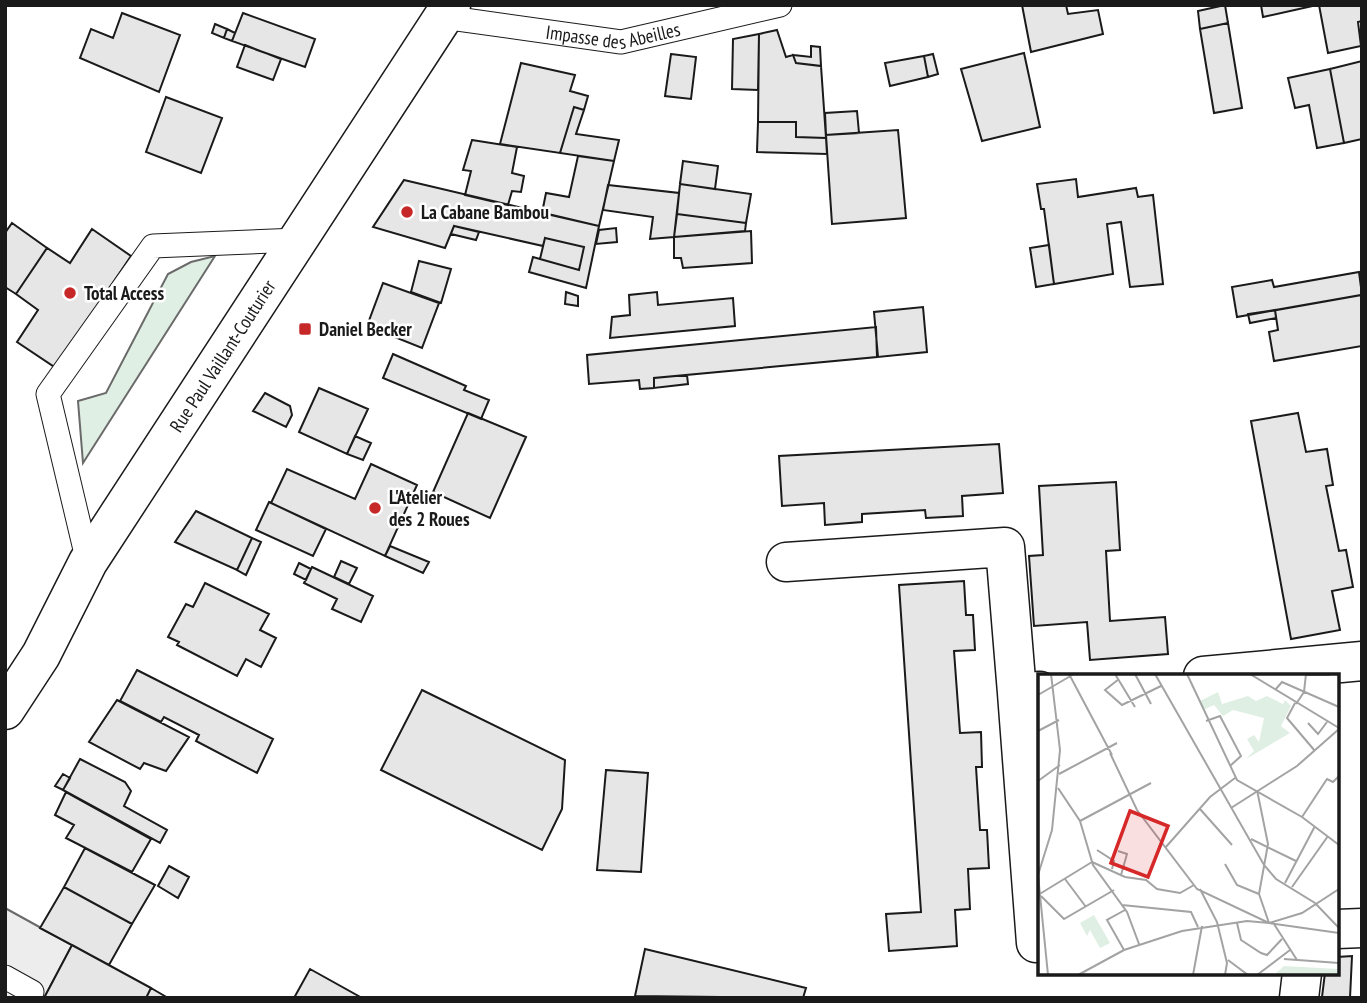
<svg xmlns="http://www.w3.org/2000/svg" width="1367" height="1003" viewBox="0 0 1367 1003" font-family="'PT Sans Narrow',sans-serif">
  <rect width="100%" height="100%" fill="#fff"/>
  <path fill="#e0efe3" stroke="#6a6a6a" stroke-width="2" d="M215,256L83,463L78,401L106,393L168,274L191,262Z"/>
  <path fill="#ededed" stroke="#6a6a6a" stroke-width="2" d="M5,908L72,945L44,998H5Z"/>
  <path fill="#e6e6e6" stroke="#1a1a1a" stroke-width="2" d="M1022,5H1066L1068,14L1098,10L1103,34L1031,52Z
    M1225,5L1228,23L1200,29L1198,11Z
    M1261,5H1317L1263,17Z
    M1319,5H1362V21L1358,22L1361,46L1328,53Z
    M122,13L180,35L159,92L80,58L91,29L113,38Z
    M243,13L315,39L305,67L232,41Z
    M1228,23L1242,108L1214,113L1200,29Z
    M215,24L227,29L224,38L212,33Z
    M227,29L235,33L232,41L224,38Z
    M777,30L786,57L793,55L796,63L821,66L826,138L796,137V122H758L759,34Z
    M759,34L758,90L732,89L733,39Z
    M245,45L281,59L273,80L237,67Z
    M811,46L820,47L821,66L796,63L793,55L811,57Z
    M1024,53L1040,127L982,141L961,69Z
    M671,54L696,57L691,99L665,96Z
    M933,54L938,74L928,77L924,56Z
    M924,56L928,77L890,86L885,63Z
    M1362,61V139L1344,143L1330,69Z
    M521,63L575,75L570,91L588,96L584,110L574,107L560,153L500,144Z
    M1330,69L1344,143L1317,148L1309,105L1295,108L1288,78Z
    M166,97L222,118L201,173L146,152Z
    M574,107L584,110L576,134L619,140L614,161L560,153Z
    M857,111L859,133L826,135L825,113Z
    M758,122H796V137L826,138L827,154L757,152Z
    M898,130L906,218L832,224L826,135Z
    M472,140L517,147L512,173L524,176L521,192L512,191L508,205L465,195L471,171L463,170Z
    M578,156L614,161L599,226L542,213L546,193L569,197Z
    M683,161L718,166L715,189L680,184Z
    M1076,179L1078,197L1136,188L1138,197L1153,195L1163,284L1130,287L1121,222L1107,224L1113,274L1054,284L1044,209H1041L1037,184Z
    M404,180L599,226L586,288L529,272L533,257L579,270L584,247L545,238L543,246L454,226L445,248L373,227Z
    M680,184L751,194L746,223L677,214Z
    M608,185L679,193L674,237L650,239L653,217L603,210Z
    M677,214L746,223L745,231L674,237Z
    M12,223L47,248L16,294L5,287V233Z
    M454,226L479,232L476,240L451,234Z
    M616,228L617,242L596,244L599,230Z
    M92,229L131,256L56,368L17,342L38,310L16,294L47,248L70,263Z
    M751,231L752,263L683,268L681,258H674V237Z
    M545,238L584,247L579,270L540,259Z
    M1049,245L1054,284L1036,287L1030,248Z
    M419,261L451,269L441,303L411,292Z
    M1359,272L1362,295L1237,317L1232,287L1272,280L1274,287Z
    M383,283L439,303L422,348L367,326Z
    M566,292L578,296V306L565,304Z
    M657,292L658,305L733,298L735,326L610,338L612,317L630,315L629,295Z
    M1361,295L1362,346L1274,361L1269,332L1278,330L1275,310Z
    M923,307L927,352L878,357L874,312Z
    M1275,310L1276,318L1250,323L1248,314Z
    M876,327L877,357L654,378V388L640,389L639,380L589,384L587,355Z
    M393,354L441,375L466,386L464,390L489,400L481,419L383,378Z
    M687,375L688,384L654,388V378Z
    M319,388L368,409L347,454L299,432Z
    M265,393L290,406L292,415L286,427L253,411Z
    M468,413L526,437L490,518L433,492Z
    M1298,413L1306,452L1327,449L1333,485L1326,486L1339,551L1346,550L1353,587L1332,591L1340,630L1291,639L1251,421Z
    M355,436L371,443L363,460L347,454Z
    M999,444L1003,493L962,496L963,516L926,518L925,510L894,512L862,514V522L825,525L824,503L782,506L779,456Z
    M371,464L417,485L385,556L271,503L287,469L355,499Z
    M1116,482L1120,550L1106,551L1110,621L1165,617L1168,654L1090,660L1087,622L1034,626L1029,556L1043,555L1039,486Z
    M269,502L326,529L313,556L256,530Z
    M196,511L252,538L237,570L175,542Z
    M252,538L261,542L246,575L237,570Z
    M390,546L429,562L423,573L385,556Z
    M341,561L357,568L349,584L334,577Z
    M299,563L311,569L306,580L294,574Z
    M312,567L373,596L361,622L332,609L337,599L304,583Z
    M964,581L966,615H973L975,650L954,651L960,733L981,732L982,767H976L980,830H987L989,868L968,869L970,909L955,910L957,946L889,951L886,914L921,912L899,585Z
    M205,583L269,614L260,630L276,638L261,667L246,659L237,676L177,645L179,642L168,637L186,604L193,607Z
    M137,670L273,739L257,773L196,741L199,735L164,717L161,722L120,701Z
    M422,690L565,760L562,809L542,850L381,770Z
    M117,700L189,737L166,771L144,763L140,769L89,742Z
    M80,759L125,782L131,791L124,806L167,830L160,843L63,790Z
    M606,770L648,773L641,872L597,870Z
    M63,774L70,778L63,790L55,786Z
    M66,792L151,839L132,872L66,838L74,825L55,815Z
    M85,848L155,885L132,924L64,887Z
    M169,866L189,877L178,898L158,886Z
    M64,887L132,924L109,965L40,928Z
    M72,945L151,988L146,998H44Z
    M645,949L806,988L803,998L635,996Z
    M1352,956L1350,998L1322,997L1325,973H1337V957Z
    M310,969L362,998H294Z
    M151,988L168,998H146Z"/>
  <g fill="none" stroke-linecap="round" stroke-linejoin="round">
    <defs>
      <g id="service">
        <path id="s1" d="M443,17L621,42L780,5"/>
        <path d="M88,562L48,394L153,246L298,240"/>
        <path d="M5,977L32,992"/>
      </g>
      <path id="minor" d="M786,562L1005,547L1017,693
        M1203,676L1362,661
        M1337,929L1362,928
        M1036,943L1017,693L1040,691
        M1299,998L1302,973"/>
      <g id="primary">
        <path id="s2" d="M5,710L41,655L88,562L451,5"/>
      </g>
    </defs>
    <use href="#service" stroke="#1a1a1a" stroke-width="25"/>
    <use href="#minor" stroke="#1a1a1a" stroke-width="41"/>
    <use href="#primary" stroke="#1a1a1a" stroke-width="41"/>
    <use href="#service" stroke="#fff" stroke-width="23"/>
    <use href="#minor" stroke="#fff" stroke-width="38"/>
    <use href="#primary" stroke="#fff" stroke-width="38"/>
  </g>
  <g fill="#c62828" stroke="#fff" stroke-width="2.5">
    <circle cx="407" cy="212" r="7"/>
    <circle cx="70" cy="293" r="7"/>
    <rect x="298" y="322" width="14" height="14" rx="3.5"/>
    <circle cx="375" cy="508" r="7"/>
  </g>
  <g text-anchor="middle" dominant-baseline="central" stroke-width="5" stroke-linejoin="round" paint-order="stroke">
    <g font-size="19" fill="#1a1a1a" stroke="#fff">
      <text stroke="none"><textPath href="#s1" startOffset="172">Impasse des Abeilles</textPath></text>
      <text stroke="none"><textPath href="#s2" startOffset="416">Rue Paul Vaillant-Couturier</textPath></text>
    </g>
    <g font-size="19" font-weight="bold" fill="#1a1a1a" stroke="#fff" text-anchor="start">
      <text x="421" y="212">La Cabane Bambou</text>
      <text x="84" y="293">Total Access</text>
      <text x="319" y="329">Daniel Becker</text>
      <text x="389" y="497">L'Atelier<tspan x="389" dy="22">des 2 Roues</tspan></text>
    </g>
  </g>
  <g transform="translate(1038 674)">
    <rect width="301" height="301" fill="#fff"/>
    <path d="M180,18L184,30L210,22L218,27L229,22L245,30L247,26L253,32L243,52L252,59L208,85L216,77L209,65L216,61L221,68L226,44L195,36L185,42L176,31L165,36L162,27ZM56,241L72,269L62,274L52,256L49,262L42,249ZM246,292L301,295V301H236Z" fill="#e0efe3"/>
    <path fill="none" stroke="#a3a3a3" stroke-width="2" d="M31,0L74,81M77,0L97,33M97,0L113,30M117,0L226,191L238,205L277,229L301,254M149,0L199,106L264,143L301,171M212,0L301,54M268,1H292M81,5L67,16L84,31L123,12M237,16L244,8L301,33M0,21L36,0M257,29L249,44L277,77M258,30L266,18L268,0M168,47L182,42L203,82L192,92M270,49L280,60L289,48M0,57L21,46M72,79L99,136L159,215L231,249L301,259M21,100L79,69M0,107L22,91M20,114L42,147L55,191L89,238L101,270M219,116L230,170L221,220L231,249M193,134L259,92L301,55M162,135L194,171M264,143L289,105L295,108L301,102M42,147L113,109M213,165L258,187M127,174L172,123L197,104M59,176L76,187L74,195M80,177L89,180L83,201M54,188L87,203L108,206L119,215L142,219L156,211M187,190L199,211L221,220M27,205L48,233M247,209L277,152M254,213L290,162M162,215L179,248L189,289L187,301M0,221L54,188M3,222L26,245L76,216M84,231L153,238L160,253M199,249L203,266L223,279L229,281L244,265M236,250L259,286M86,276L69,246L87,236M246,285L301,289M190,286L210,301M10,301L0,201L14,156L22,76L13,0M40,301L86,276L144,257L209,247L231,249L264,239L301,215M155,301L164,252M219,301L252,276"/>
    <path fill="#d62828" fill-opacity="0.15" stroke="#d62828" stroke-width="3.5" d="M92,137L130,152L110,203L73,189Z"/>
    <rect width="301" height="301" fill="none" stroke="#1a1a1a" stroke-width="3.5"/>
  </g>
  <rect width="1367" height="1003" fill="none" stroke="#1a1a1a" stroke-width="14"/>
</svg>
